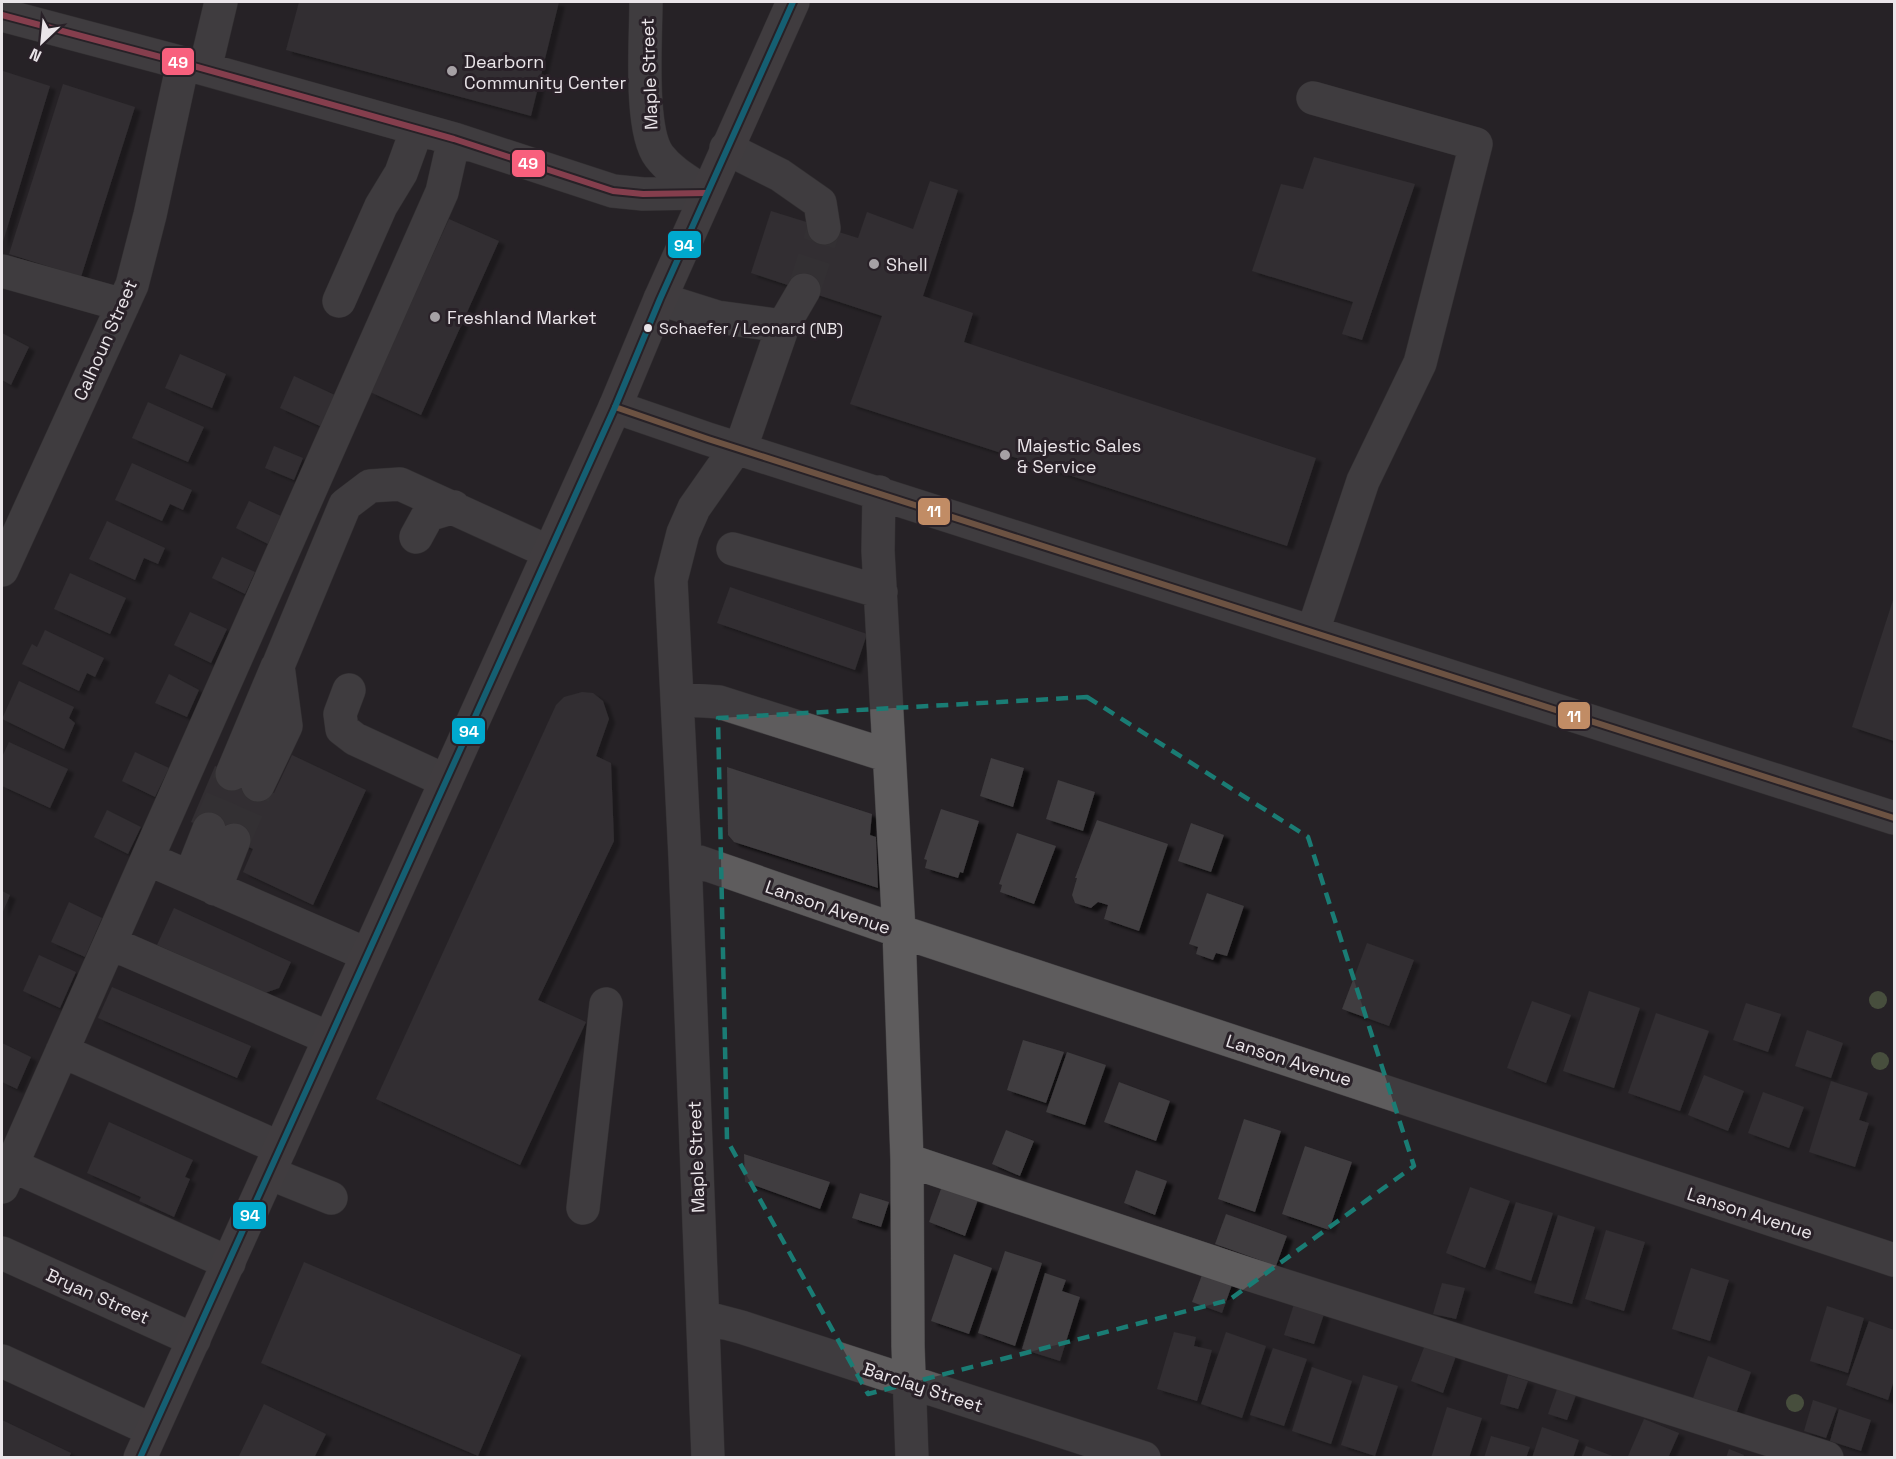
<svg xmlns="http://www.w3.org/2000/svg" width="1896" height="1459" viewBox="0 0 1896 1459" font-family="'Space Grotesk',sans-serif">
  <defs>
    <filter id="shadow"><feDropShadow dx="6" dy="4" stdDeviation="1.5" flood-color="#0009"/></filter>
  </defs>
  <rect width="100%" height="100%" fill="#272327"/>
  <path fill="#3f3c3f" filter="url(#shadow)" d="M299,2H559L531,116L286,50Z
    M3,71L50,86L2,245V76Z
    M63,84L135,107L81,277L9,254Z
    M1314,157L1415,184L1362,340L1342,334L1353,302L1252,271L1281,184L1303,189Z
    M930,181L958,190L923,296L973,313L964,342L1316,458L1287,546L850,404L882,316L751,273L771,211L858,238L867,212L913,229Z
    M449,219L499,241L421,415L370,392Z
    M2,333L29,347L11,385L2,380Z
    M180,354L226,374L212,408L165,388Z
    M294,376L337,396L322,427L280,408Z
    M148,402L204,427L188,462L132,438Z
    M274,446L303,458L294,480L265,468Z
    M132,463L192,490L183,510L170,504L162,521L115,500Z
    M249,501L281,516L268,544L236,528Z
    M107,521L165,548L158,564L144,558L135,580L89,559Z
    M222,557L255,572L245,594L212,578Z
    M70,573L126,598L110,634L54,609Z
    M730,587L867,634L855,670L717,623Z
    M1894,597V741L1852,727Z
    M190,612L227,629L211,663L174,645Z
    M45,630L104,658L95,677L87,673L79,691L22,664L32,644L37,647Z
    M169,674L199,690L187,717L155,703Z
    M19,681L74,707L69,718L75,723L64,749L2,719Z
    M582,692L593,693L603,701L609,719L596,756L611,763L614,841L538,1000L586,1022L520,1165L376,1099L556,705L564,697Z
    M9,742L68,769L50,808L2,786V757Z
    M135,752L169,768L155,797L122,781Z
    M292,755L366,790L313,905L243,872L253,849L191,822L215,766L274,793Z
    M991,758L1024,768L1013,807L980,796Z
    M727,767L872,814L870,835L876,837L878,888L734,842L728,835Z
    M1058,780L1095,792L1083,831L1046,819Z
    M941,809L979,821L963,873L960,872L958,878L925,868L927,860L924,859Z
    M107,810L141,827L128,854L94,837Z
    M1097,820L1168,844L1139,931L1104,919L1108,905L1098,902L1091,908L1075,903L1072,895L1077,878H1075Z
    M1191,823L1224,835L1211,872L1178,861Z
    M1017,833L1056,846L1034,904L1000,892L1002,885L999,884Z
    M2,891L10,895L2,914Z
    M1207,893L1244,906L1227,956L1216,953L1213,960L1196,954L1198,947L1189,944Z
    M69,902L102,918L85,957L51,942Z
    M174,908L291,962L279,988L265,993L157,945Z
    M1367,943L1414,960L1389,1026L1342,1009Z
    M39,955L76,972L60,1008L23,991Z
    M112,987L251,1046L237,1078L98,1018Z
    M1589,991L1640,1008L1614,1088L1563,1071Z
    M1532,1001L1571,1015L1546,1083L1507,1068Z
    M1746,1003L1781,1014L1768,1052L1733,1040Z
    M1656,1013L1709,1031L1680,1111L1628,1093Z
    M1807,1030L1843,1043L1831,1078L1795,1066Z
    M1023,1040L1064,1052L1046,1103L1007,1090Z
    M2,1043L31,1057L17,1089L2,1082Z
    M1067,1052L1106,1065L1085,1125L1046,1112Z
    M1704,1075L1744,1091L1728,1131L1688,1115Z
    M1831,1081L1868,1093L1859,1120L1869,1123L1855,1167L1809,1152Z
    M1119,1082L1170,1101L1156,1141L1104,1122Z
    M1763,1092L1804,1107L1789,1148L1748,1133Z
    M1244,1119L1281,1131L1255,1212L1218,1199Z
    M109,1122L193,1160L185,1177L190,1179L174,1217L139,1201L141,1197L87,1173Z
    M1006,1130L1034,1141L1020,1176L992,1164Z
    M1305,1146L1352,1162L1329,1230L1282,1214Z
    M744,1154L830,1182L820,1209L745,1182Z
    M1136,1170L1167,1181L1155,1215L1124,1203Z
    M942,1186L978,1200L965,1236L929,1222Z
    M1470,1187L1510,1201L1485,1268L1446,1253Z
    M860,1193L889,1202L881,1227L852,1218Z
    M1516,1202L1553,1213L1531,1281L1495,1269Z
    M1226,1214L1287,1236L1276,1266L1215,1244Z
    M1558,1215L1595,1227L1572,1304L1534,1293Z
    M1606,1230L1645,1242L1624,1311L1585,1299Z
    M1005,1251L1042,1263L1015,1346L978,1333Z
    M954,1254L992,1268L969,1334L931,1321Z
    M304,1262L521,1355L478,1456L261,1363Z
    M1691,1268L1729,1280L1710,1341L1672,1329Z
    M1203,1272L1233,1282L1222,1313L1192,1302Z
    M1045,1273L1066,1280L1062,1291L1080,1297L1060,1361L1022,1349Z
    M1442,1283L1465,1288L1456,1319L1433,1314Z
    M1294,1304L1324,1314L1314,1344L1284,1335Z
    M1827,1306L1864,1318L1848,1373L1810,1361Z
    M1869,1321L1894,1330V1380L1888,1400L1846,1385Z
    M1174,1332L1196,1337L1194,1346L1212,1350L1197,1401L1157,1389Z
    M1226,1332L1266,1346L1242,1418L1201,1404Z
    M1425,1345L1456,1356L1443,1393L1411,1381Z
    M1273,1348L1307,1359L1284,1426L1250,1415Z
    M1708,1356L1751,1372L1736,1414L1693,1398Z
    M1312,1367L1352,1381L1331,1444L1292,1431Z
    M1363,1375L1398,1386L1375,1456L1341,1445Z
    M1508,1375L1528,1381L1518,1409L1500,1404Z
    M1557,1389L1576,1395L1567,1420L1548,1414Z
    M1813,1400L1837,1408L1826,1438L1804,1431Z
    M264,1404L326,1434L314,1458H238Z
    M1447,1407L1482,1418L1469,1458H1431Z
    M1839,1409L1871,1420L1861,1451L1830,1441Z
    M1644,1419L1679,1433L1668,1458L1628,1456Z
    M2,1420L71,1453L69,1458H2Z
    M1542,1427L1579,1440L1573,1458H1532Z
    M1491,1436L1530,1447L1526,1458H1484Z
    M1586,1446L1615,1457V1458H1581Z
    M1729,1449L1744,1455L1743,1458H1726Z"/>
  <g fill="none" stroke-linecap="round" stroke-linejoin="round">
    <path stroke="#444044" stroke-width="33" stroke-dasharray="33 16" stroke-linecap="butt" d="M804,290L824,228
      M209,829L232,774
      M234,840L258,785"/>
    <defs>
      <path id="minor" d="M646,2C646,37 639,130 659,156C671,172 690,182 706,193
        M2,15L183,63L454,139L613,191L643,194L706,193
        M205,69L221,2
        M726,148L780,175L820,203L824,228
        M2,271L123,305
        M660,299L717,317L783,326
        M339,301L381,206L401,173L417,129
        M615,407L708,439L1894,818
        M740,450L783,326L804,290
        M879,492L878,551L899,931L907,1160L908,1346L912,1458
        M416,537L428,515L454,507
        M733,549L881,592
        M2,570L132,285L150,215L183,63
        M1313,631L1363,481L1420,363L1476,144L1313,98
        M349,690L340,714L342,729L355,739L446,781
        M677,699L719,702L889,756
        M232,774L277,667
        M258,785L286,726L278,666L345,505L370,486L400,484L549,552
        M685,857L899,931L1894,1260
        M148,859L366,954
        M190,877L209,829
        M215,889L234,840
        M110,943L329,1038
        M62,1051L280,1148
        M907,1160L1248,1274L1827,1458
        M11,1165L229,1263
        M269,1173L331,1198
        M2,1187L442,192L454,139
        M583,1208L606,1004
        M2,1253L194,1340
        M703,1317L741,1327L1144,1458
        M2,1361L152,1430
        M708,1458L685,857L671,580L683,533L694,508L736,448"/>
      <path id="major" d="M140,1458L615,407L660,299L793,2"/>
    </defs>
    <use href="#minor" stroke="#413f41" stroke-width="34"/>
    <use href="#major" stroke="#413f41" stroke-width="34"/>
    <use href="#minor" stroke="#5e5c5d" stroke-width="33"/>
    <use href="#major" stroke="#605c5e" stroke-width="33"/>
    <defs>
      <path id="bus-1" d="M2,15L183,63L454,139L613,191L643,194L706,193"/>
      <path id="bus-2" d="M615,407L708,439L1894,818"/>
      <path id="bus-3" d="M140,1458L615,407L660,299L793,2"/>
    </defs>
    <use href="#bus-1" stroke="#292128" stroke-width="10"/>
    <use href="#bus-2" stroke="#292128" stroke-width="10"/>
    <use href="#bus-3" stroke="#292128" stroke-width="10"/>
    <use href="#bus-1" stroke="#f8607d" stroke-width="6"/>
    <use href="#bus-2" stroke="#c18c65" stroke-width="6"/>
    <use href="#bus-3" stroke="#00a9ce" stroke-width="6"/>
  </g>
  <g fill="#708459">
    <circle cx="1878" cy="1000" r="9"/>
    <circle cx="1880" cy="1061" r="9"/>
    <circle cx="1795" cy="1403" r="9"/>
  </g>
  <path d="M0 0H1896V1459H0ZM1087,697L1308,837L1414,1166L1229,1300L868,1394L727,1140L718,718Z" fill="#272327" fill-opacity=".55" fill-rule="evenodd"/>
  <path fill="none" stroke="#1a7c74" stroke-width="4.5" stroke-dasharray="12 8" stroke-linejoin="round" d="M1087,697L1308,837L1414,1166L1229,1300L868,1394L727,1140L718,718Z"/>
  <g fill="#a6a1a5" stroke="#292128" stroke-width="2">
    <circle cx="452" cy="71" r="6"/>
    <circle cx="874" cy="264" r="6"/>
    <circle cx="435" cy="317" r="6"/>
    <circle cx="1005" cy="455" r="6"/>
  </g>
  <circle fill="#eae5e9" stroke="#292128" stroke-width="2" cx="648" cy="328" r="5"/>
  <g text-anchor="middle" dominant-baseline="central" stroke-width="6" stroke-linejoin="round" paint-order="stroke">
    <g font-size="16" fill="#eae5e9" stroke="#292128" text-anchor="start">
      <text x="659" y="328">Schaefer / Leonard (NB)</text>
    </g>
    <g font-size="18" fill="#eae5e9" stroke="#292128" text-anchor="start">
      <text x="464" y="61">Dearborn<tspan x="464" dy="21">Community Center</tspan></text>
      <text x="886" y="264">Shell</text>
      <text x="447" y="317">Freshland Market</text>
      <text x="1017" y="445">Majestic Sales<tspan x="1017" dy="21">&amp; Service</tspan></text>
    </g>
    <g font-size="18" fill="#eae5e9" stroke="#292128">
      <text transform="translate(649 74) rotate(-92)">Maple Street</text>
      <text transform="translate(105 340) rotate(-66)">Calhoun Street</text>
      <text transform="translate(828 907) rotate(19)">Lanson Avenue</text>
      <text transform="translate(1289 1060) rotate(18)">Lanson Avenue</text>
      <text transform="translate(696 1157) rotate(-92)">Maple Street</text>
      <text transform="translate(1750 1213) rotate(18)">Lanson Avenue</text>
      <text transform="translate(98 1296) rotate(24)">Bryan Street</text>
      <text transform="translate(923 1387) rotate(18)">Barclay Street</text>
    </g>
  </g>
  <g stroke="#292128" stroke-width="2">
    <rect x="161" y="47" width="34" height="29" rx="6" fill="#f8607d"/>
    <rect x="511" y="149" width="35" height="29" rx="6" fill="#f8607d"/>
    <rect x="667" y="230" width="35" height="29" rx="6" fill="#00a9ce"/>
    <rect x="917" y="497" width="34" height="29" rx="6" fill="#c18c65"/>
    <rect x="1557" y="701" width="34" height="29" rx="6" fill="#c18c65"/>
    <rect x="451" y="717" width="35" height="28" rx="6" fill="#00a9ce"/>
    <rect x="232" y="1201" width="35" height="29" rx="6" fill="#00a9ce"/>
  </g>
  <g font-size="16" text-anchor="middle" font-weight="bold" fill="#fff">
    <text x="178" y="68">49</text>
    <text x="528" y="169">49</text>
    <text x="684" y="251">94</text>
    <text x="934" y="517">11</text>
    <text x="1574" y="722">11</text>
    <text x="469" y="737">94</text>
    <text x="250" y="1221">94</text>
  </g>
  <rect width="1896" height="1459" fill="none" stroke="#eae5e9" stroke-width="6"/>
  <g transform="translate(42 42) rotate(206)" stroke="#292128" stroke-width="4.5" paint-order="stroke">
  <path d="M0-4.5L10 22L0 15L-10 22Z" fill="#eae5e9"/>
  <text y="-9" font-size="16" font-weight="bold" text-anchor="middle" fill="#eae5e9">N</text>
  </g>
</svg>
